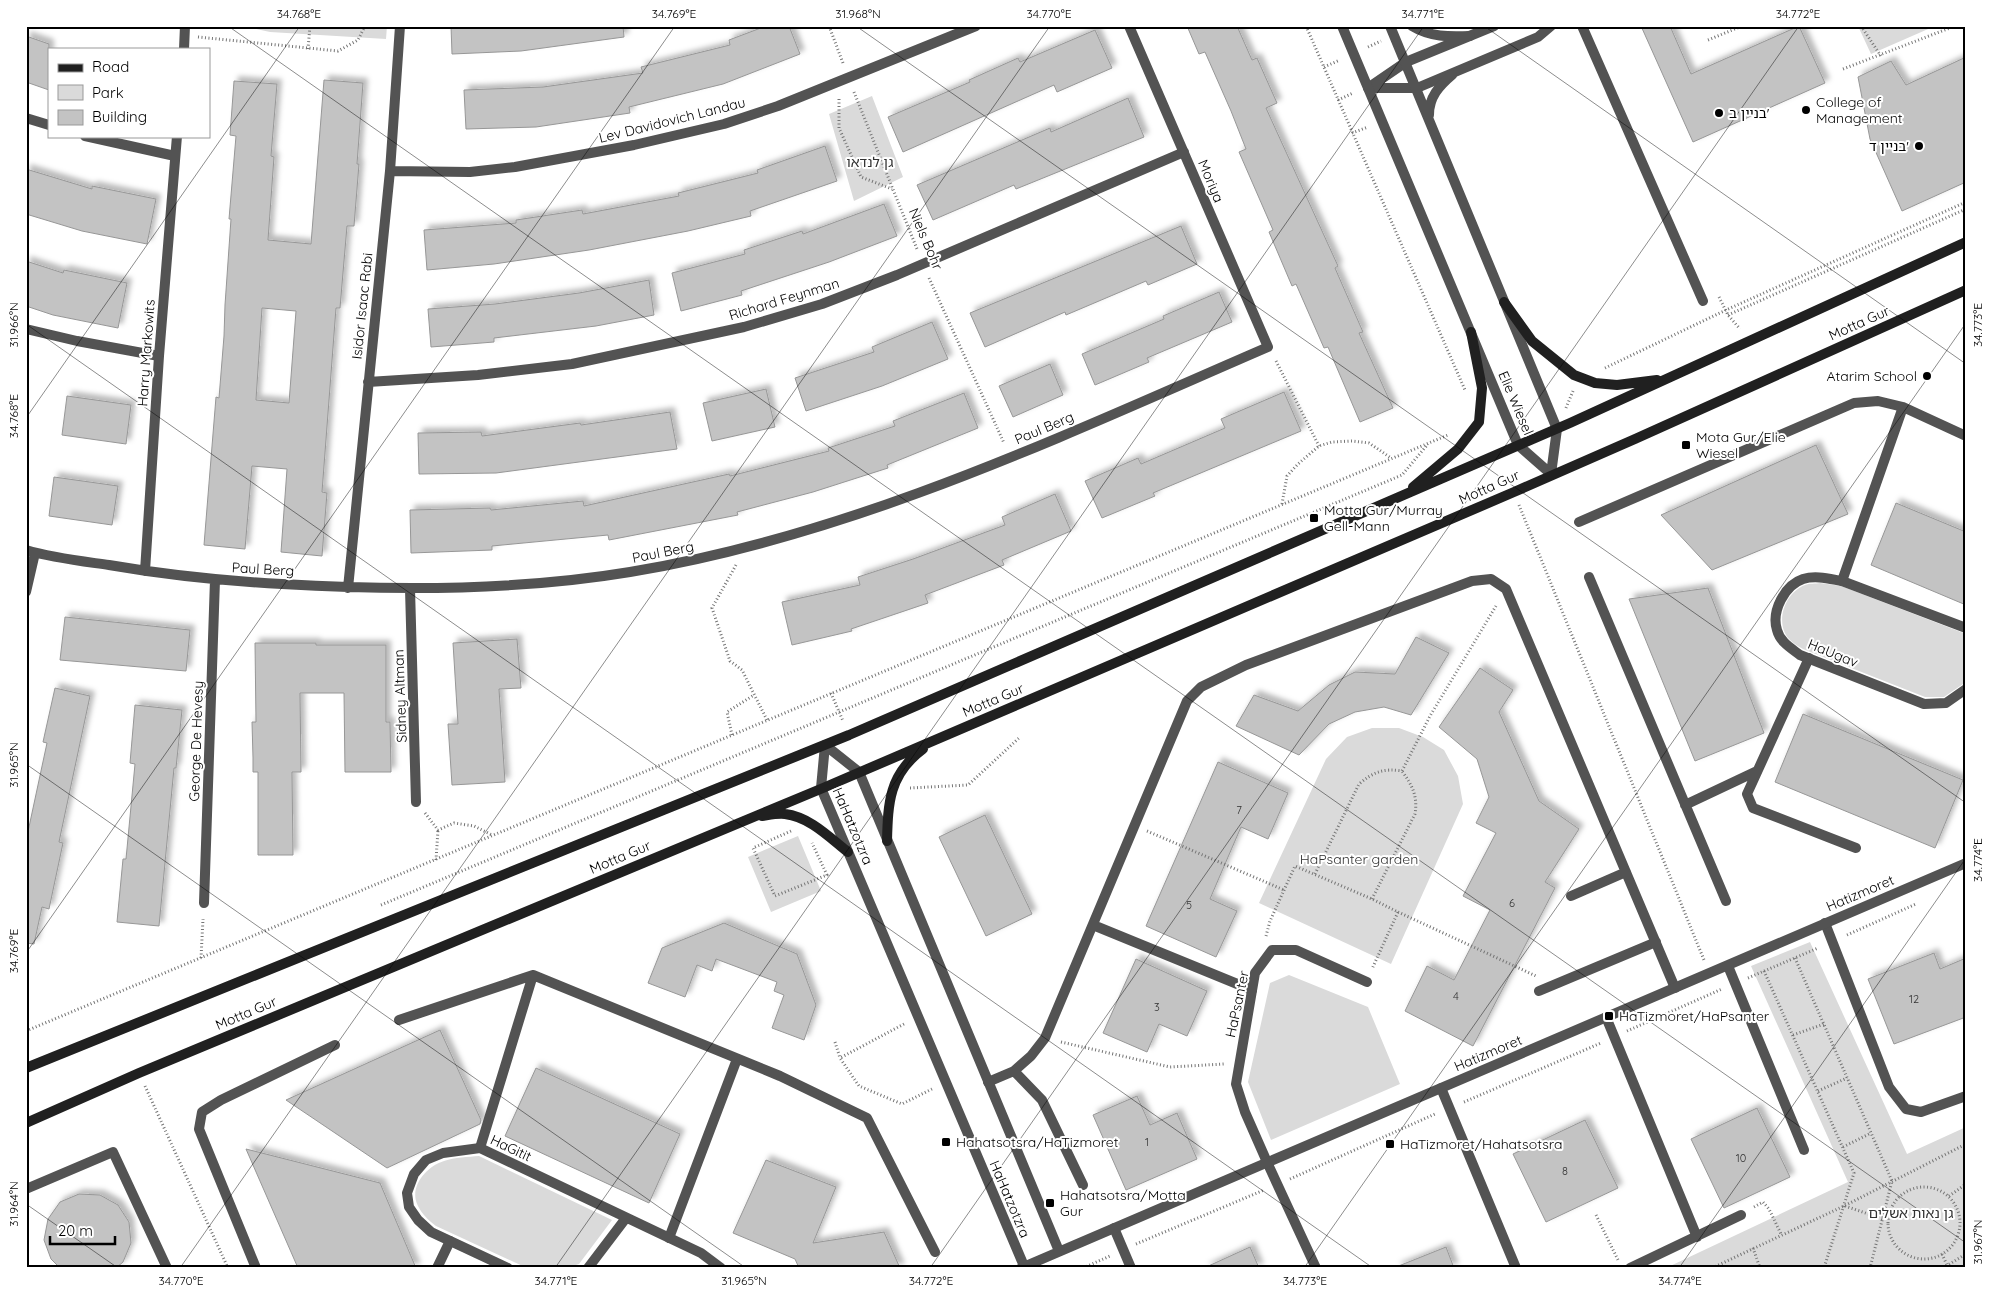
<svg xmlns="http://www.w3.org/2000/svg" width="1992" height="1294" viewBox="0 0 1992 1294" font-family="Quicksand,'Noto Sans Hebrew',sans-serif">
  <defs>
    <filter id="shadow"><feDropShadow dx="4.5" dy="-4.5" stdDeviation="2.5" flood-color="#0004"/></filter>
  </defs>
  <rect width="100%" height="100%" fill="#fff"/>
  <path fill="#dadada" d="M242,26H387L386,39L270,32Z
    M1858,26H1935L1871,54Z
    M872,96L903,177L854,201L829,114Z
    M1820,583L1841,586L1966,634V682L1944,697H1925L1803,649C1799,647 1794,644 1790,640C1774,624 1784,593 1805,585C1809,583 1816,584 1820,583Z
    M1372,728H1399L1423,737L1444,750L1458,776L1463,804L1391,964L1259,903L1326,759L1347,737Z
    M798,836L821,891L771,912L748,857Z
    M1810,942L1907,1154L1966,1127V1268H1666L1848,1182L1751,966Z
    M1289,975L1368,1007L1400,1084L1271,1140L1248,1082L1270,983Z
    M479,1156L612,1220L579,1264L567,1268H527L436,1226C428,1220 422,1214 418,1206C408,1187 427,1166 444,1161C455,1157 468,1157 479,1156Z"/>
  <path fill="#c3c3c3" stroke="#979797" fill-rule="evenodd" filter="url(#shadow)" d="M451,26H623L624,37L521,51L452,54Z
    M766,26H789L800,54L723,84L629,107L630,113L536,127L466,129L464,90L543,87L643,73L641,67L730,45L729,40Z
    M1187,26H1237L1252,60L1257,58L1277,103L1266,108L1338,266L1335,268L1363,332L1359,333L1393,408L1360,422L1328,347L1324,348L1296,284L1292,286L1269,232L1273,230L1239,152L1246,149L1231,111L1205,52L1199,54Z
    M1641,26H1670L1691,74L1799,26L1825,83L1693,142Z
    M1095,30L1112,68L1057,92L1054,85L903,152L888,117L970,82L969,80L1018,58L1020,62Z
    M26,36L49,44V90L26,82Z
    M1966,57V182L1902,211L1870,139L1858,77L1891,61L1906,85Z
    M324,80L363,83L357,164H359L354,226H347L340,308H336L322,492L327,493L322,556L281,552L287,469L252,466L245,549L204,545L216,397L219,398L224,336L225,305L231,219H229L236,136L230,135L234,81L277,84L271,156L274,157L268,240L311,244ZM262,308L296,311L289,403L256,400Z
    M1128,98L1144,137L1016,189L1014,185L933,220L917,185L1050,128L1051,132Z
    M825,146L837,181L750,211L751,216L688,231L589,250L494,264L427,270L424,230L516,223V220L582,210L583,214L679,196L678,193L758,173L757,170Z
    M26,169L92,189V186L156,199L147,244L82,231L26,214Z
    M884,204L897,236L829,262L741,291L742,295L681,311L672,273L745,254L744,250L802,231L803,234Z
    M1181,226L1197,264L1148,285L1146,281L1066,315L1065,312L985,347L970,313Z
    M26,261L63,273L64,270L127,283L118,328L53,315L26,306Z
    M649,280L654,315L596,326L494,338V342L431,347L428,309L495,304L579,293Z
    M1219,292L1232,322L1147,358L1149,362L1095,385L1082,354L1164,319L1163,316Z
    M932,322L948,359L882,386L806,411L795,378L874,352L872,347Z
    M1050,364L1063,395L1013,417L999,386Z
    M766,389L775,427L712,441L703,403Z
    M1284,392L1301,431L1153,493L1155,496L1102,518L1085,481L1138,458L1141,464L1225,428L1221,419Z
    M964,393L978,428L887,465L888,468L813,492L737,512L738,515L609,540L608,535L492,546V550L411,553L410,510L490,508L491,510L583,501L584,506L729,474L730,476L829,451L828,448L895,426L893,421Z
    M67,396L131,405L126,444L62,435Z
    M670,412L677,449L496,473L419,474L418,433L481,432L482,436L580,423L581,425Z
    M1816,445L1848,514L1712,570L1661,515Z
    M54,477L118,486L112,525L49,516Z
    M1055,494L1071,531L1002,560L1004,565L925,595L928,603L851,629L852,631L792,645L782,602L860,585L858,577L913,559L1005,525L1002,517Z
    M1896,503L1966,532V605L1871,565Z
    M1708,588L1764,733L1695,761L1629,599Z
    M65,617L190,630L186,671L60,660Z
    M1416,637L1449,653L1411,715L1384,707L1355,712L1329,724L1299,755L1236,726L1254,695L1298,711L1329,685L1355,672L1395,674Z
    M517,639L521,688L499,689L505,782L452,785L448,724H458L453,643Z
    M255,643H316V645H386V722H390L391,772H345L344,693H300L301,772H292L293,855H258V772H253V758L252,722H256Z
    M1480,668L1513,690L1499,712L1539,801L1579,829L1545,882L1555,888L1473,1046L1405,1011L1427,966L1454,980L1490,910L1463,896L1496,833L1476,823L1489,797L1477,759L1439,727Z
    M55,688L90,696L59,842L63,843L49,909L42,907L34,944L26,943V841L47,743L43,742Z
    M135,705L182,710L176,768H174L159,926L117,922L123,859H126L135,764L130,763Z
    M1803,714L1963,780L1935,848L1775,782Z
    M1218,762L1288,793L1268,839L1241,827L1222,871L1210,899L1237,911L1216,957L1146,926Z
    M985,815L1032,914L986,936L939,837Z
    M724,923L797,954L816,1005L804,1040L772,1028L784,995L774,991L777,982L716,959L712,971L697,965L685,997L648,983L662,948Z
    M1934,953L1940,969L1966,958V1017L1894,1044L1868,979Z
    M1136,959L1207,991L1187,1036L1159,1024L1147,1052L1103,1033Z
    M440,1030L481,1120L480,1124L387,1168L286,1100Z
    M536,1068L680,1134L649,1203L505,1136Z
    M1137,1096L1150,1125L1177,1113L1197,1159L1126,1190L1093,1115Z
    M1757,1108L1790,1177L1724,1208L1691,1139Z
    M1585,1120L1618,1188L1546,1222L1513,1154Z
    M246,1149L380,1183L416,1268H298Z
    M766,1160L836,1187L813,1243L884,1232L900,1268H799L795,1259L733,1233Z
    M79,1194L100,1195L118,1205L129,1222L131,1243L123,1262L116,1268H60L51,1259L44,1240L48,1219L60,1202Z
    M1250,1247L1259,1268H1204Z
    M1446,1247L1454,1268H1396V1267Z"/>
  <g fill="none" stroke-linecap="round" stroke-linejoin="round">
    <path stroke="#757575" stroke-width="3" stroke-dasharray="1 2.5" stroke-linecap="butt" d="M829,26L843,63
      M1306,26L1465,390
      M1861,26L1881,56
      M198,37L338,51L358,40L365,26
      M1708,40L1742,26
      M1368,47L1381,41
      M308,49L310,26
      M1324,67L1340,60
      M1843,69L1955,26
      M854,92L917,249
      M839,99V128L861,177L892,189
      M1338,100L1353,93
      M1352,133L1368,127
      M929,278L1004,443
      M1719,297L1728,315L1740,329
      M1728,315L1966,209
      M1276,361L1319,446
      M1605,368L1726,310L1966,202
      M1566,408L1573,391
      M1282,504L1287,476L1298,464L1319,446L1332,442L1352,441L1369,443L1391,458
      M1519,505L1704,960
      M736,565L712,608L730,661L742,670L767,720
      M831,693L843,721
      M732,735L727,712L754,695
      M910,788L968,785L1019,738
      M425,813L438,830L454,823L474,826L492,835
      M791,831L753,848L775,896L827,875L812,843
      M1147,831L1284,890
      M436,860L438,830
      M1315,874L1359,784C1373,772 1384,768 1402,771L1430,716L1496,606
      M1372,899L1415,814C1418,796 1412,785 1402,771
      M381,905L1402,475L1428,444
      M1398,912L1536,976
      M1847,935L1916,904
      M1266,936L1270,921L1295,866L1372,899L1398,912L1372,969
      M201,958L203,919
      M1795,958L1892,1181L1870,1268
      M1764,971L1854,1173L1824,1268
      M1748,978L1818,948
      M904,1024L840,1058L859,1086L902,1104L932,1089
      M26,1031L1448,435
      M1627,1031L1722,989
      M1793,1035L1824,1024
      M835,1042L840,1058
      M1061,1042L1170,1067L1224,1064
      M145,1086L228,1268
      M1818,1091L1847,1078
      M1464,1102L1601,1043
      M1843,1147L1871,1133
      M1290,1179L1435,1114
      M1888 1223a36 36 0 1 1 72 0a36 36 0 1 1-72 0Z
      M1949,1196L1966,1184
      M1845,1206L1883,1219
      M1754,1207L1763,1202L1769,1209L1781,1234
      M1596,1215L1618,1260
      M1136,1244L1264,1190
      M1753,1248L1760,1268
      M1942,1254L1947,1265
      M1083,1268L1110,1256
      M1712,1268L1844,1206L1966,1144
      M1943,1268L1966,1254"/>
    <path stroke="#535353" stroke-width="10" d="M1582,26L1703,301
      M1368,88H1417L1538,37L1551,26
      M1368,88L1406,62L1494,26
      M1579,522L1854,403L1878,401L1903,407L1966,436
      M1589,577L1726,901
      M1842,581L1903,407
      M1809,658L1747,794L1753,808L1856,848
      M1685,805L1757,771
      M1571,896L1626,872
      M1825,923L1889,1087L1906,1109L1921,1112L1966,1096
      M1093,925L1252,990
      M1728,966L1804,1150
      M1539,991L1656,942
      M1606,1017L1697,1237
      M399,1020L533,975L780,1076L867,1118L935,1252
      M1014,1071L1042,1100L1083,1185
      M988,1082L1014,1071L1031,1056L1045,1038L1187,701L1201,687L1246,665L1472,581L1491,579L1506,589L1675,988
      M1441,1088L1516,1268
      M480,1148L533,975
      M1267,1162L1316,1268
      M26,1189L113,1152L167,1268
      M1114,1228L1131,1268
      M669,1238L737,1059
      M256,1268L199,1129L202,1112L221,1100L335,1045
      M437,1268L450,1241
      M1630,1268L1741,1215"/>
    <path stroke="#535353" stroke-width="10" d="M184,49L185,26
      M26,118L49,125
      M85,136L175,156
      M390,171L470,172L515,167L634,145L724,124L778,106L976,26
      M26,329L77,341L159,356
      M368,382L478,375L572,364L744,327L822,304L897,275L1184,152
      M26,550C53,558 81,561 109,565C167,575 224,581 282,584C398,591 516,591 630,572C854,535 1062,436 1268,347L1129,26
      M145,571L159,356L177,136
      M348,588L390,171L400,26
      M410,589L416,802
      M26,592L35,553
      M1966,628L1842,581C1830,579 1816,575 1803,579C1785,585 1771,611 1777,630C1780,642 1791,648 1800,655L1924,704L1946,703L1966,689
      M204,903L215,580
      M1267,1162L1245,1112L1236,1084L1255,973L1272,950H1296L1367,982
      M508,1268L431,1232L418,1220L409,1207L407,1193L414,1174L426,1160L443,1153L480,1148L701,1253L721,1268
      M588,1268L626,1218"/>
    <path stroke="#535353" stroke-width="10" d="M1342,26L1518,445L1551,474
      M1390,26L1557,429L1551,474
      M1412,26C1430,37 1449,37 1470,36
      M1429,115C1429,97 1439,86 1452,75
      M825,745L821,788L1024,1266
      M825,745L859,772L1059,1251
      M1021,1268L1966,863"/>
    <path stroke="#202020" stroke-width="10" d="M1504,302L1532,341L1574,375L1595,383L1617,385L1657,380
      M1413,487L1458,449L1479,422L1482,388L1471,332
      M762,816C769,815 778,813 785,814C810,817 829,837 848,852
      M887,841C888,803 889,774 923,749
      M26,1068L849,735L1570,423L1966,242
      M26,1123L139,1073L823,788L1514,492L1635,439L1966,290"/>
  </g>
  <path fill="none" stroke="#000" stroke-width="1" stroke-opacity="0.45" d="M228,26L1966,1243M856,26L1966,803M1484,26L1966,364M26,324L1373,1268M26,418L300,26M26,764L746,1268M26,953L675,26M26,1204L118,1268M180,1268L1050,26M555,1268L1424,26M930,1268L1799,26M1304,1268L1966,323M1679,1268L1966,858"/>
  <g fill="#000" stroke="#fff" stroke-width="2">
    <circle cx="1806" cy="110" r="5"/>
    <circle cx="1719" cy="113" r="5"/>
    <circle cx="1919" cy="146" r="5"/>
    <circle cx="1927" cy="376" r="5"/>
    <rect x="1681" y="440" width="10" height="10" rx="2.5"/>
    <rect x="1309" y="513" width="10" height="10" rx="2.5"/>
    <rect x="1604" y="1011" width="10" height="10" rx="2.5"/>
    <rect x="941" y="1137" width="10" height="10" rx="2.5"/>
    <rect x="1385" y="1139" width="10" height="10" rx="2.5"/>
    <rect x="1045" y="1198" width="10" height="10" rx="2.5"/>
  </g>
  <g text-anchor="middle" dominant-baseline="central" stroke-width="4" stroke-linejoin="round" paint-order="stroke">
    <g font-size="11" fill="#313131">
      <text x="1239" y="810">7</text>
      <text x="1512" y="903">6</text>
      <text x="1189" y="905">5</text>
      <text x="1456" y="996">4</text>
      <text x="1914" y="999">12</text>
      <text x="1157" y="1007">3</text>
      <text x="1147" y="1142">1</text>
      <text x="1741" y="1158">10</text>
      <text x="1565" y="1171">8</text>
    </g>
    <g font-size="14" fill="#000" stroke="#fff" text-anchor="start">
      <text x="1816" y="102">College of<tspan x="1816" dy="16">Management</tspan></text>
      <text x="1729" y="113">בניין ב'</text>
      <text x="1909" y="146" text-anchor="end">בניין ד'</text>
      <text x="1917" y="376" text-anchor="end">Atarim School</text>
      <text x="1696" y="437">Mota Gur/Elie<tspan x="1696" dy="16">Wiesel</tspan></text>
      <text x="1324" y="510">Motta Gur/Murray<tspan x="1324" dy="16">Gell-Mann</tspan></text>
      <text x="1619" y="1016">HaTizmoret/HaPsanter</text>
      <text x="956" y="1142">Hahatsotsra/HaTizmoret</text>
      <text x="1400" y="1144">HaTizmoret/Hahatsotsra</text>
      <text x="1060" y="1195">Hahatsotsra/Motta<tspan x="1060" dy="16">Gur</tspan></text>
    </g>
    <g font-size="14" fill="#000" stroke="#fff">
      <text transform="translate(672 120) rotate(-14)">Lev Davidovich Landau</text>
      <text transform="translate(1211 181) rotate(67)">Moriya</text>
      <text transform="translate(926 239) rotate(67)">Niels Bohr</text>
      <text transform="translate(784 299) rotate(-17)">Richard Feynman</text>
      <text transform="translate(362 306) rotate(-84)">Isidor Isaac Rabi</text>
      <text transform="translate(1859 323) rotate(-24)">Motta Gur</text>
      <text transform="translate(146 353) rotate(-86)">Harry Markowits</text>
      <text transform="translate(1516 403) rotate(67)">Elie Wiesel</text>
      <text transform="translate(1044 428) rotate(-23)">Paul Berg</text>
      <text transform="translate(1489 487) rotate(-24)">Motta Gur</text>
      <text transform="translate(663 552) rotate(-11)">Paul Berg</text>
      <text transform="translate(263 569) rotate(3)">Paul Berg</text>
      <text transform="translate(1833 653) rotate(22)">HaUgav</text>
      <text transform="translate(400 696) rotate(-92)">Sidney Altman</text>
      <text transform="translate(993 700) rotate(-23)">Motta Gur</text>
      <text transform="translate(196 741) rotate(-88)">George De Hevesy</text>
      <text transform="translate(853 826) rotate(67)">HaHatzotzra</text>
      <text transform="translate(620 857) rotate(-23)">Motta Gur</text>
      <text transform="translate(1860 893) rotate(-23)">Hatizmoret</text>
      <text transform="translate(1237 1004) rotate(-78)">HaPsanter</text>
      <text transform="translate(246 1013) rotate(-23)">Motta Gur</text>
      <text transform="translate(1488 1053) rotate(-23)">Hatizmoret</text>
      <text transform="translate(511 1148) rotate(25)">HaGitit</text>
      <text transform="translate(1010 1199) rotate(67)">HaHatzotzra</text>
    </g>
    <g font-size="14" fill="#313131" stroke="#fff">
      <text x="870" y="162">גן לנדאו</text>
      <text x="1359" y="859">HaPsanter garden</text>
      <text x="1911" y="1213">גן נאות אשלים</text>
    </g>
  </g>
  <rect width="1992" height="1294" fill="none" stroke="#ffffff" stroke-width="55"/>
  <rect x="48" y="48" width="162" height="90" fill="#ffffff" stroke="#999999"/>
  <rect x="58" y="64" width="25" height="8" fill="#202020" stroke="#999999"/>
  <text x="92" y="72" font-size="15" fill="#000000">Road</text>
  <rect x="58" y="85" width="25" height="15" fill="#dadada" stroke="#999999"/>
  <text x="92" y="98" font-size="15" fill="#000000">Park</text>
  <rect x="58" y="110" width="25" height="15" fill="#c3c3c3" stroke="#999999"/>
  <text x="92" y="122" font-size="15" fill="#000000">Building</text>
  <path d="M50 1236v8h65v-8" fill="none" stroke="#000000" stroke-width="2.5"/>
  <text x="58" y="1236" font-size="15" fill="#000000" stroke="#ffffff" stroke-width="4" paint-order="stroke">20 m</text>
  <rect x="28" y="28" width="1936" height="1238" fill="none" stroke="#000" stroke-width="2"/>
  <g font-size="12" text-anchor="middle" fill="#000">
    <text x="299" y="18">34.768°E</text>
    <text x="674" y="18">34.769°E</text>
    <text x="858" y="18">31.968°N</text>
    <text x="1049" y="18">34.770°E</text>
    <text x="1423" y="18">34.771°E</text>
    <text x="1798" y="18">34.772°E</text>
    <text transform="translate(1978 325) rotate(-90)" y="4">34.773°E</text>
    <text transform="translate(14 325) rotate(-90)" y="4">31.966°N</text>
    <text transform="translate(14 416) rotate(-90)" y="4">34.768°E</text>
    <text transform="translate(14 765) rotate(-90)" y="4">31.965°N</text>
    <text transform="translate(1978 860) rotate(-90)" y="4">34.774°E</text>
    <text transform="translate(14 951) rotate(-90)" y="4">34.769°E</text>
    <text transform="translate(14 1204) rotate(-90)" y="4">31.964°N</text>
    <text transform="translate(1978 1242) rotate(-90)" y="4">31.967°N</text>
    <text x="181" y="1285">34.770°E</text>
    <text x="556" y="1285">34.771°E</text>
    <text x="744" y="1285">31.965°N</text>
    <text x="931" y="1285">34.772°E</text>
    <text x="1305" y="1285">34.773°E</text>
    <text x="1680" y="1285">34.774°E</text>
  </g>
</svg>
